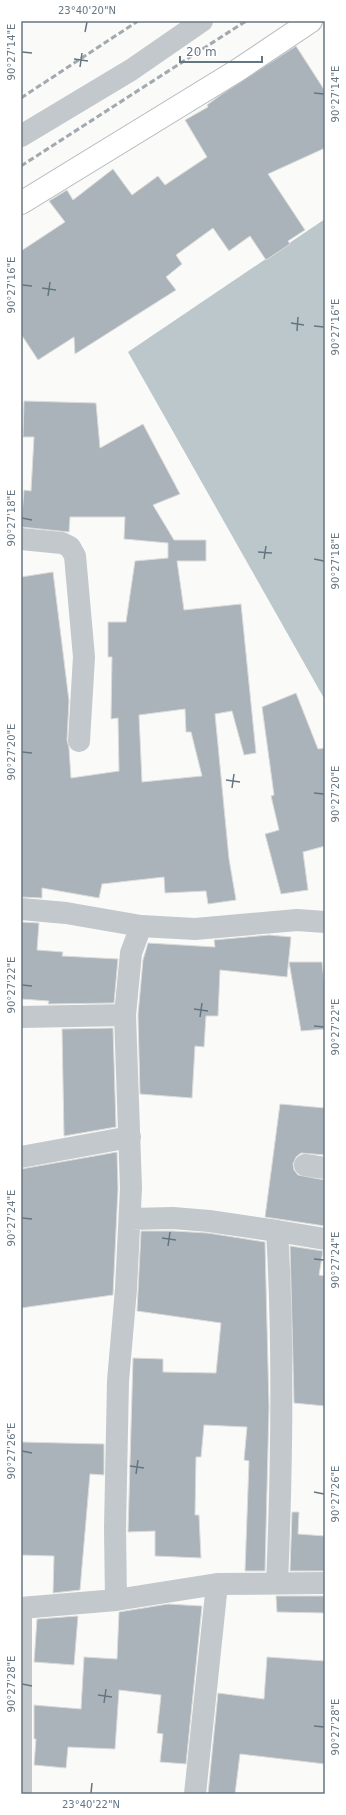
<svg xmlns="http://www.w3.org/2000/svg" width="346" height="1815" viewBox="0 0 346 1815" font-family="'DejaVu Sans',sans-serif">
  <rect width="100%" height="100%" fill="#fafaf8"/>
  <path fill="#bbc7cb" d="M325,219V700L128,352Z"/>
  <path fill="#aab3b9" stroke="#dcdcda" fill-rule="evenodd" d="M296,46L325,91V148L268,174L305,230L288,241L290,244L266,260L250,236L229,251L213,228L176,255L182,264L166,277L176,290L75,354L74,337L38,360L21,334V251L65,222L49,201L67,190L73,200L113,169L132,195L158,176L165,185L207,157L185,120L208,107L207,105L222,94Z
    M24,401L96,403L100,448L143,424L180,494L153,505L174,540H206V561H177L184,610L241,604L256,753L244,755L232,711L215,714L229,859L236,900L208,904L206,891L165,893L164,877L102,884L99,898L42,888V898L21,897V577L53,572L69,701L67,740L69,748L71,778L119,771L118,718L111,719L112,657H108V622H126L135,561L168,558V543L124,539L125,517H70L69,532L21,527L24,490L31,491L34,437H23ZM185,709L186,732H191L202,776L142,782L139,715Z
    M296,693L318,749L325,748V846L303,852L308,890L281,894L265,834L279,830L271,796L274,795L262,707Z
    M21,922L39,923L37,950L63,952L62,956L118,959L114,1003L48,1004L49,1001L21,999Z
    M269,935L291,937L287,977L220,970L218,1016H206L204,1047L195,1046L192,1098L140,1094L138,1015L143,960L148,943L215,947L214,940Z
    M289,962H322L325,990V1029L301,1031Z
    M113,1028L116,1127L64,1136L62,1029Z
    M280,1104L325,1108V1155L301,1153L296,1157L293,1164L294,1170L298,1175L325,1180V1226L265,1217Z
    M117,1152L118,1188L113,1295L21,1308V1169Z
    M141,1231H173L208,1233L265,1242L269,1407L265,1571H245L249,1461L244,1460L247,1427L204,1425L201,1457H196L195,1515H199L201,1558L155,1556V1531L128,1532L133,1358L163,1359V1372L216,1373L221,1323L137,1311Z
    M290,1246L323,1251L319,1275L325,1276V1406L294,1403Z
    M21,1442L104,1444V1475L90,1474L80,1590L53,1593L54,1556L21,1555Z
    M292,1512H299L298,1534L325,1536V1571H290Z
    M276,1596H325V1613L277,1612Z
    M168,1604L202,1606L186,1764L160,1762L163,1734L157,1733L161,1695L119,1690L115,1749L68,1747L66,1768L34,1765L36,1739H34V1705L81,1709L84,1657L117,1659L119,1612Z
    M78,1616L74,1665L34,1662L37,1619Z
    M267,1657L325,1661V1764L240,1754L235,1794H208L218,1693L264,1699Z"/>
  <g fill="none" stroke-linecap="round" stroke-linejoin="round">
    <defs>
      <path id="secondary" d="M21,203L238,70L311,21"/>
    </defs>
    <use href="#secondary" stroke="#b3babf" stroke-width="24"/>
    <path stroke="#c3c8cc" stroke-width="22" d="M21,136L131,70L202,21
      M21,539L62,543L70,547L75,556L84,657L79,741
      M21,909L66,913L141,926L195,929L297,920L325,922
      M21,1017L125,1015
      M21,1157L130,1137
      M305,1165L325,1168
      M130,1219L173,1218L209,1221L277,1231
      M277,1583C282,1466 284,1348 277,1231L325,1239
      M116,1600L115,1529L118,1381L126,1289L131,1188L125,1015L131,953L141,926
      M21,1608L116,1600L217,1584L325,1583
      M21,1794V1608
      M195,1794L217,1584"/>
    <use href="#secondary" stroke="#fff" stroke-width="22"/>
    <path stroke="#a2aab0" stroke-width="3" stroke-dasharray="6 3" stroke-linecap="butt" d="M21,98L138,21
      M21,166L246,21"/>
  </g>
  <path fill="none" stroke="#657683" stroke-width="1.5" d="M85,32L87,22M22,52L32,53M74,59L88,61M80,67L82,53M314,93L324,94M22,285L32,286M42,288L56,290M48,296L50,282M291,323L304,325M314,326L324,327M297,331L298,317M22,518L32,520M258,552L272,553M264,559L266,546M314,559L324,561M22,752L32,753M226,780L240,782M232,788L234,774M314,793L324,794M22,985L32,986M194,1009L208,1011M200,1017L202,1003M314,1026L324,1027M22,1218L32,1219M162,1238L176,1240M168,1246L170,1232M314,1259L324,1260M22,1451L32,1453M130,1466L144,1468M136,1474L138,1460M314,1492L324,1494M22,1684L32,1686M98,1695L112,1697M104,1703L106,1689M314,1726L324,1727M91,1793L92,1783"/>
  <rect width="346" height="1815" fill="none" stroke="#ffffff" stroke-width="44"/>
  <path d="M180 56v6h82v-6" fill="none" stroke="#657683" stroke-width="2"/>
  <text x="186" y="56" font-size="12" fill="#657683" stroke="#ffffff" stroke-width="3" paint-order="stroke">20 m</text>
  <rect x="22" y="22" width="302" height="1771" fill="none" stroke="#657683" stroke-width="1.5"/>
  <g font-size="10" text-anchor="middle" fill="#657683">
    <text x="87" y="14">23°40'20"N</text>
    <text transform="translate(11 52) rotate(-90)" y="4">90°27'14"E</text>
    <text transform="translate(335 94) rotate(-90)" y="4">90°27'14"E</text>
    <text transform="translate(11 285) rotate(-90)" y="4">90°27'16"E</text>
    <text transform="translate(335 327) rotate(-90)" y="4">90°27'16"E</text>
    <text transform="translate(11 518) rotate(-90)" y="4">90°27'18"E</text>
    <text transform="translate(335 561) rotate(-90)" y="4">90°27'18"E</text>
    <text transform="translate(11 752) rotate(-90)" y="4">90°27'20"E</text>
    <text transform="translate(335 794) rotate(-90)" y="4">90°27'20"E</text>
    <text transform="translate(11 985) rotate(-90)" y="4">90°27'22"E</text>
    <text transform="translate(335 1027) rotate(-90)" y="4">90°27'22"E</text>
    <text transform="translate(11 1218) rotate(-90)" y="4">90°27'24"E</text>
    <text transform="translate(335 1260) rotate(-90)" y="4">90°27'24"E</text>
    <text transform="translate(11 1451) rotate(-90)" y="4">90°27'26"E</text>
    <text transform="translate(335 1494) rotate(-90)" y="4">90°27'26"E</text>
    <text transform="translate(11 1684) rotate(-90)" y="4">90°27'28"E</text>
    <text transform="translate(335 1727) rotate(-90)" y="4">90°27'28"E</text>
    <text x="91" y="1808">23°40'22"N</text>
  </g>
</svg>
